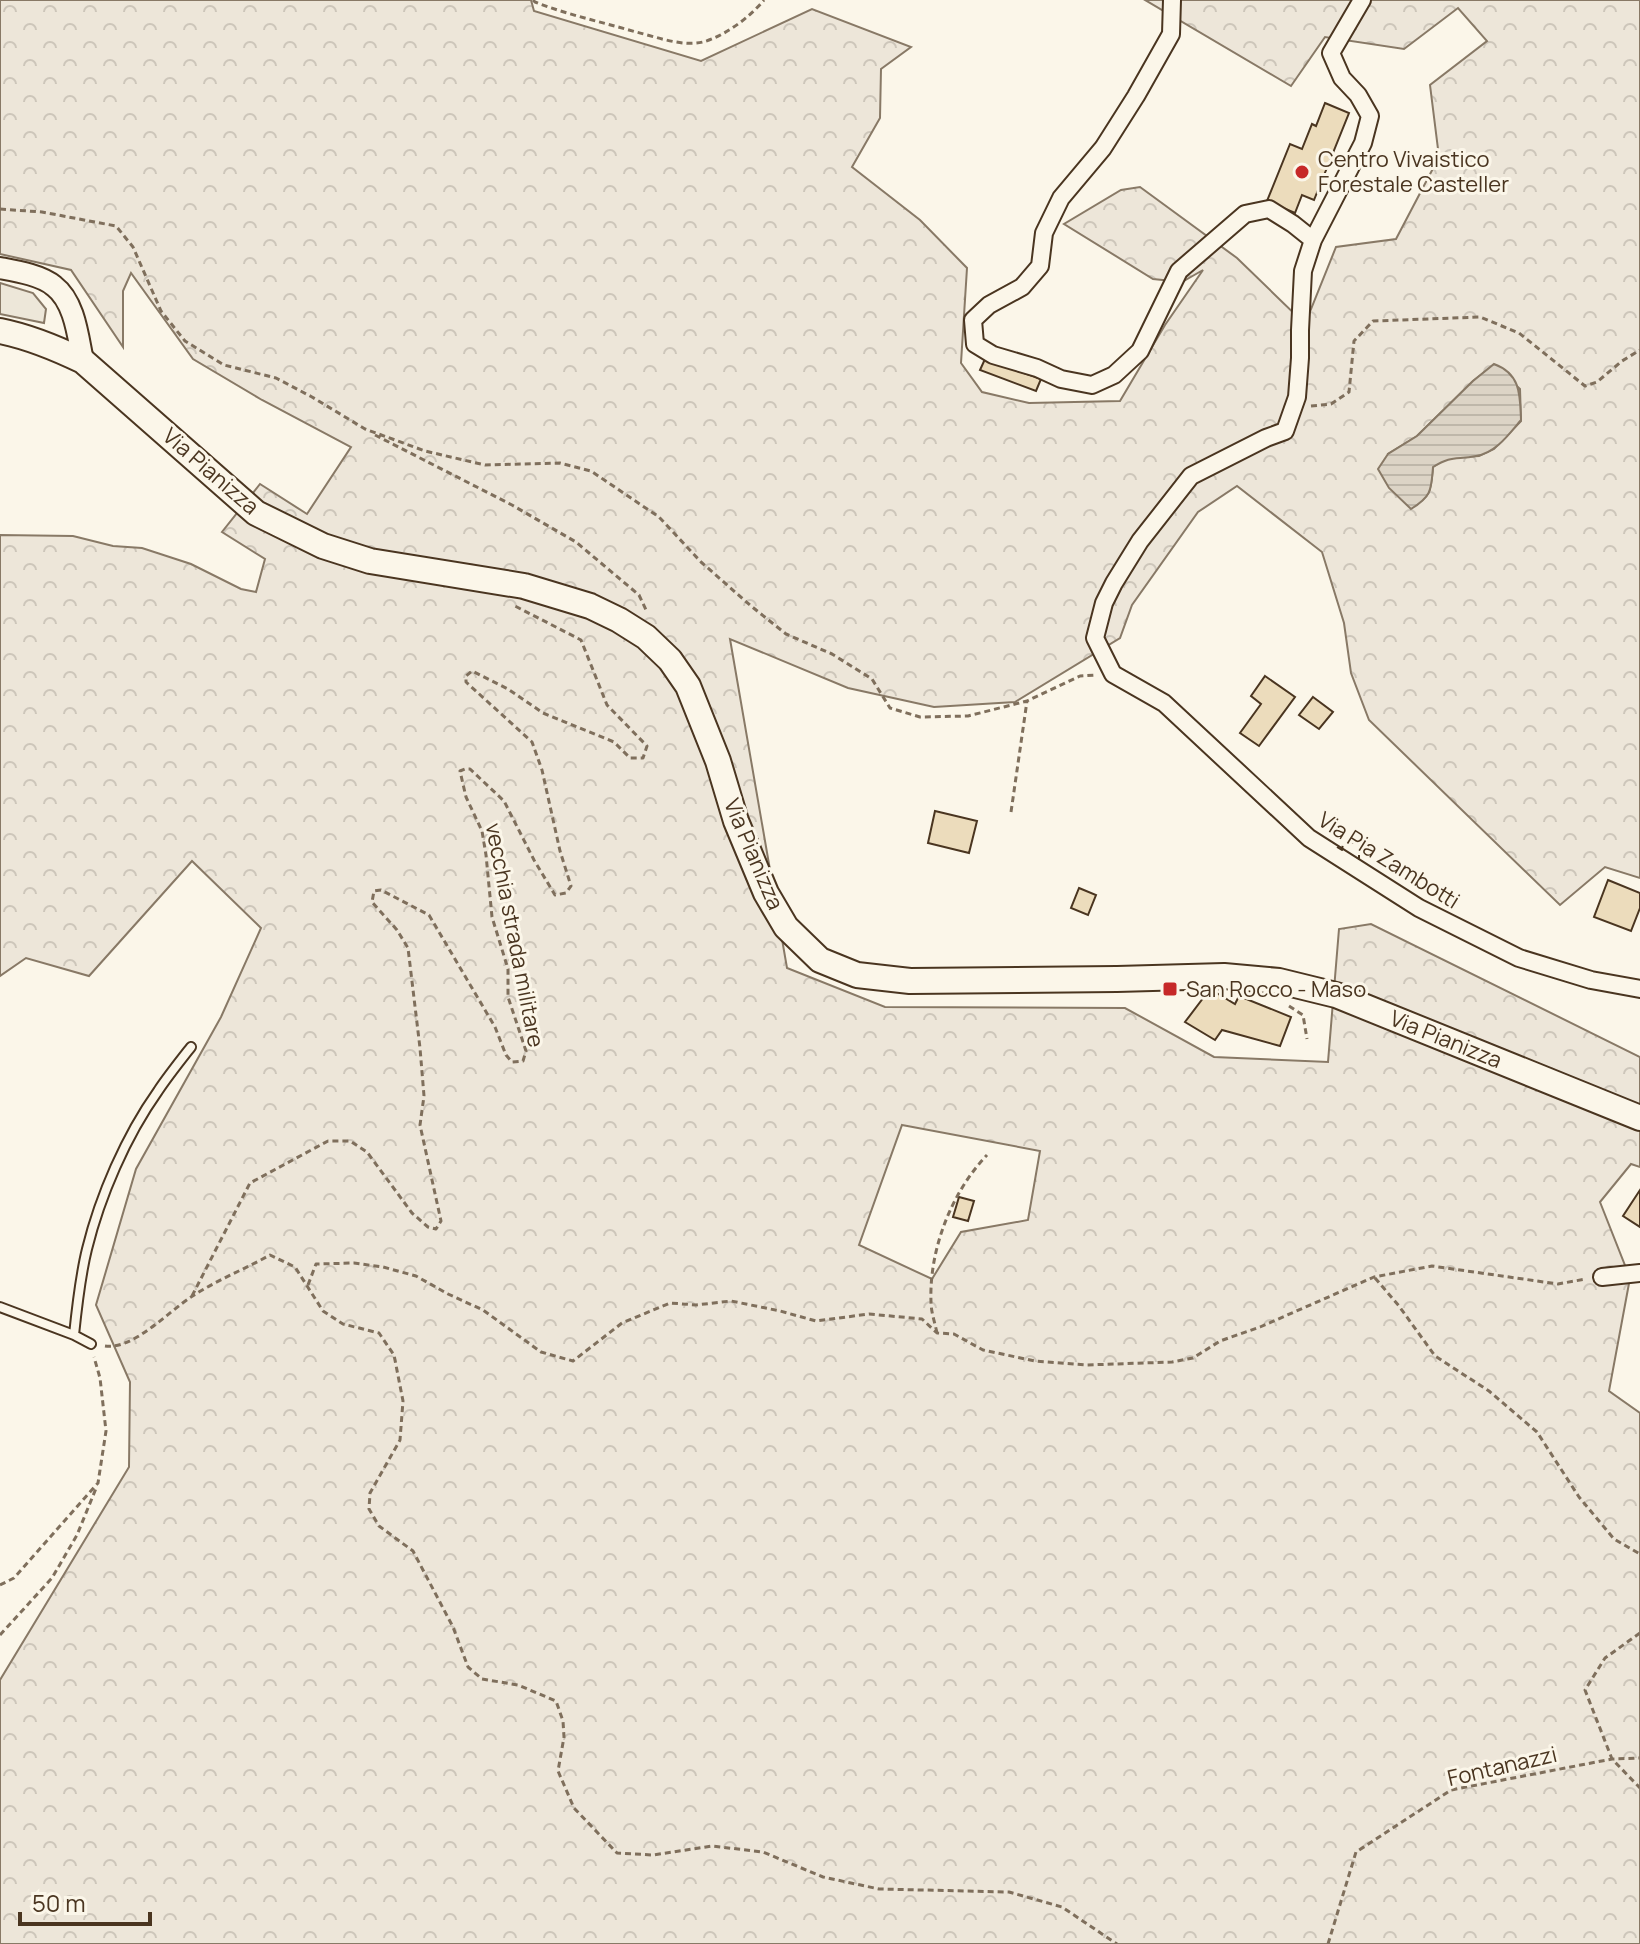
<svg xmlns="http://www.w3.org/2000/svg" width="1640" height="1944" viewBox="0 0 1640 1944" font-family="Manrope,sans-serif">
  <defs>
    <pattern id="forest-crowns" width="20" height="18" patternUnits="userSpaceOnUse" patternTransform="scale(2)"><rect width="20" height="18" fill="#ede6d9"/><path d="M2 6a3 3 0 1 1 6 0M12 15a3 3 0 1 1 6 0" fill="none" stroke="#cdc6ba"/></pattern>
    <pattern id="water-rules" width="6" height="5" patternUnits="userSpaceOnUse" patternTransform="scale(2)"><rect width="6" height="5" fill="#dcd4c6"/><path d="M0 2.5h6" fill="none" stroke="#beb7aa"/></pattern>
  </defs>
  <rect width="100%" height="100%" fill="#fbf6e9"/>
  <path fill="url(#forest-crowns)" stroke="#887966" stroke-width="2" fill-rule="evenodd" d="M0,0H531L534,11L701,61L812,9L911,47L881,69L880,118L852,167L920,220L967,268L961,363L982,392L1029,403L1120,401L1165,325L1203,270L1182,282L1153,279L1064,224L1121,190L1140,187L1237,258L1305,324L1336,247L1396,239L1439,157L1430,85L1487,41L1458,8L1404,49L1325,37L1291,86L1145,0H1640V878L1605,867L1560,905L1369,720L1351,673L1344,623L1322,552L1237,486L1198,512L1132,605L1120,638L1015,702L934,707L848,688L730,639L787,968L885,1007L1125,1008L1214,1057L1328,1062L1339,929L1371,924L1640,1057V1167L1631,1164L1600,1202L1630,1278L1609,1391L1640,1413V1944H0V1680L129,1467L130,1382L96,1305L136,1169L221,1017L261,928L192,861L89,976L26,958L0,976V535L73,536L113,546L142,548L191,564L241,589L256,592L265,559L222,532L260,484L307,514L351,447L262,400L193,359L131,273L123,291V347L71,270L0,254ZM1494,365L1520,389L1521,421L1494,449L1479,456L1447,458L1433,467C1431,490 1432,496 1411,508L1388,454L1417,436L1473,381ZM902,1125L1040,1151L1028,1220L961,1232L932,1279L859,1245Z"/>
  <path fill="#ede7d9" stroke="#887966" stroke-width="2" d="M0,283L33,293L46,309L44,323L0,314Z"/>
  <path fill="url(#water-rules)" stroke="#887966" stroke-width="2" d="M1494,364C1521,374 1520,395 1521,420C1509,434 1496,453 1476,456C1456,460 1452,455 1433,467C1431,490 1432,496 1411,509L1389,488L1378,469L1388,454L1417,436L1473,381Z"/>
  <path fill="#ecdcbc" stroke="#4a3520" stroke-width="2" d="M1325,103L1349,113L1314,200L1302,195L1295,213L1267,201L1290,144L1302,149L1312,124L1316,126Z
    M985,359L1041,379L1036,391L980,370Z
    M1265,676L1295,697L1259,746L1240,733L1261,704L1251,696Z
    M1313,697L1333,712L1319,729L1299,715Z
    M935,811L977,821L969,853L928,843Z
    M1608,880L1640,893V908L1631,931L1594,917Z
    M1079,888L1096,895L1088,915L1071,908Z
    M1210,989L1235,1004L1239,996L1291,1017L1280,1046L1222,1030L1215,1040L1185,1022Z
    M1640,1190V1227L1623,1216Z
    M959,1197L974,1201L968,1221L953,1217Z"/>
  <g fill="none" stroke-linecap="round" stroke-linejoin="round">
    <defs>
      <path id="service" d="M0,1307L74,1335L91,1344
        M74,1335C77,1306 80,1277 87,1249C100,1196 126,1136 158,1091C168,1076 180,1061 191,1047"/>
      <path id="minor" d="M1172,0L1171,34L1136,96L1103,148L1061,198L1044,233L1040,266L1022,287L989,305L973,320L975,344L993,355L1037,368L1061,379L1092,385L1114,375L1140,351L1179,271L1245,214L1269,209L1293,224L1313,240
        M1362,0L1331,53L1342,78L1358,95L1370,116L1363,143L1313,240L1303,271L1300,330V358L1297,397L1285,431L1266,438L1191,476L1140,541L1114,583L1104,603L1095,638L1113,674L1164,703L1309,838L1419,908L1519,958L1591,980L1640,989
        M1602,1277L1640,1273"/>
      <path id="tertiary" d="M0,268C16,271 41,275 54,286C75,302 78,337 83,361"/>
      <path id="primary" d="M0,331C30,337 56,348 83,361L256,513L323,546L370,561L524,586L590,606L619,620L646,637L670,660L688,686L718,761L736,821L766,893L786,927L820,960L857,975L910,981L1117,979L1224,976L1279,981L1336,995L1640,1118"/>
    </defs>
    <use href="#service" stroke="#4a3520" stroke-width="12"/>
    <use href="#minor" stroke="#4a3520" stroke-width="20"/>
    <use href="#tertiary" stroke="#4a3520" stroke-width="24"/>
    <use href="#primary" stroke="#4a3520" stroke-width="28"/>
    <path stroke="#7f6f5c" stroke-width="3" stroke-dasharray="6 4" stroke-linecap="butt" d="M533,0L535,2C568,15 602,22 636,32C657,37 682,47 703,42C725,36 750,17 764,0
      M0,209L42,212L116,226L133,247L161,311L185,341L224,365L276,378L312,397L365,429L425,451L485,465L560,463L591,471L659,517L701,562L751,606L786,634L832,654L872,679L890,708L920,717L968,716L1027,701L1080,676L1096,675
      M1311,406L1331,404L1349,392L1354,341L1373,321L1480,317L1519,333L1585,386L1597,382L1622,361L1640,350
      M375,435L512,505L576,542L639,595L647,612
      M1011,812L1027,701
      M1289,1006L1303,1015L1307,1039
      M1375,1278L1399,1306L1435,1356L1489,1391L1537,1432L1579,1497L1614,1539L1640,1554
      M308,1285L316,1264L354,1263L383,1267L416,1276L448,1294L483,1310L541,1352L573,1361L622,1323L670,1303L696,1305L731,1301L780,1311L816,1321L869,1314L922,1319L937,1333L954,1334L983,1350L1035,1361L1086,1365L1172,1362L1193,1358L1220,1341L1260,1327L1374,1277L1432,1266L1558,1284L1586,1279
      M192,1296L250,1183L328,1141H350L367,1152L412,1213L428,1227L436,1229L441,1221L420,1125L424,1096L420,1048L408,948L397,930L372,902L374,891L381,890L429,915L495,1027L506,1055L512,1062L523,1061L526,1051L508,997V969L492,917L486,855L482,831L466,797L460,771L465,769H470L504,801L534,860L555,895L566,893L571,886L560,851L542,770L532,742L466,682V676L472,671L508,689L543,713L614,742L630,758H643L647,746L607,705L581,640L515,606
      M937,1333C935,1323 931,1312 931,1302C929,1250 951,1193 987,1155
      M105,1346C133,1350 168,1312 191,1297C215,1281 245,1269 270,1255L295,1267L323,1311L343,1324L379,1333L394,1355L403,1401L400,1440L370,1493L369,1509L379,1526L413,1551L453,1627L468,1667L482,1679L518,1685L556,1701L563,1721L564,1737L558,1771L574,1808L617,1853L653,1855L712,1846L763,1852L823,1877L879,1889L1009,1892L1062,1907L1117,1944
      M0,1585L14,1578L98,1483L106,1431L100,1378L94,1357
      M1640,1633L1605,1658L1585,1690L1612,1759L1640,1788
      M0,1635L52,1578L77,1535L97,1486
      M1328,1944L1356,1852L1451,1790L1612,1759L1640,1758"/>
    <use href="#service" stroke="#fbf6e9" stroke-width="8"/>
    <use href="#minor" stroke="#fbf6e9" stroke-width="16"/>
    <use href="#tertiary" stroke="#fbf6e9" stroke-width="20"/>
    <use href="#primary" stroke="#fbf6e9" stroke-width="24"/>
    <path stroke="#4a3520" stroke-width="2" stroke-dasharray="10 4" stroke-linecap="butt" d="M1337,847L1342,850L1343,843L1359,842V860"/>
  </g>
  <g fill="#c62828" stroke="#fbf6e9" stroke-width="3">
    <circle cx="1302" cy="172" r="8"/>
    <rect x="1162" y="981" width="16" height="16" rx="4"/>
  </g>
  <g text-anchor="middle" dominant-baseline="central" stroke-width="6" stroke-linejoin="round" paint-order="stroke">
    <g font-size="22" fill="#4a3520" stroke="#fbf6e9" text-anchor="start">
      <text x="1318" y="159">Centro Vivaistico<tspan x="1318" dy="25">Forestale Casteller</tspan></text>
      <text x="1186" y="989">San Rocco - Maso</text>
    </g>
    <g font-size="22" fill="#4a3520" stroke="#fbf6e9">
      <text transform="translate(211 471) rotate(41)">Via Pianizza</text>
      <text transform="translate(754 854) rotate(67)">Via Pianizza</text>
      <text transform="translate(1389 860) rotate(32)">Via Pia Zambotti</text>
      <text transform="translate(515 935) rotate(79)">vecchia strada militare</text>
      <text transform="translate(1446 1039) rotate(22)">Via Pianizza</text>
      <text transform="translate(1502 1766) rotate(-13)">Fontanazzi</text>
    </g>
  </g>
  <path d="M20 1912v12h130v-12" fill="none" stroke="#4a3520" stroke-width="4"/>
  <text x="32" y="1912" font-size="24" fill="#4a3520" stroke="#fbf6e9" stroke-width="6" paint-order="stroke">50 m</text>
</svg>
